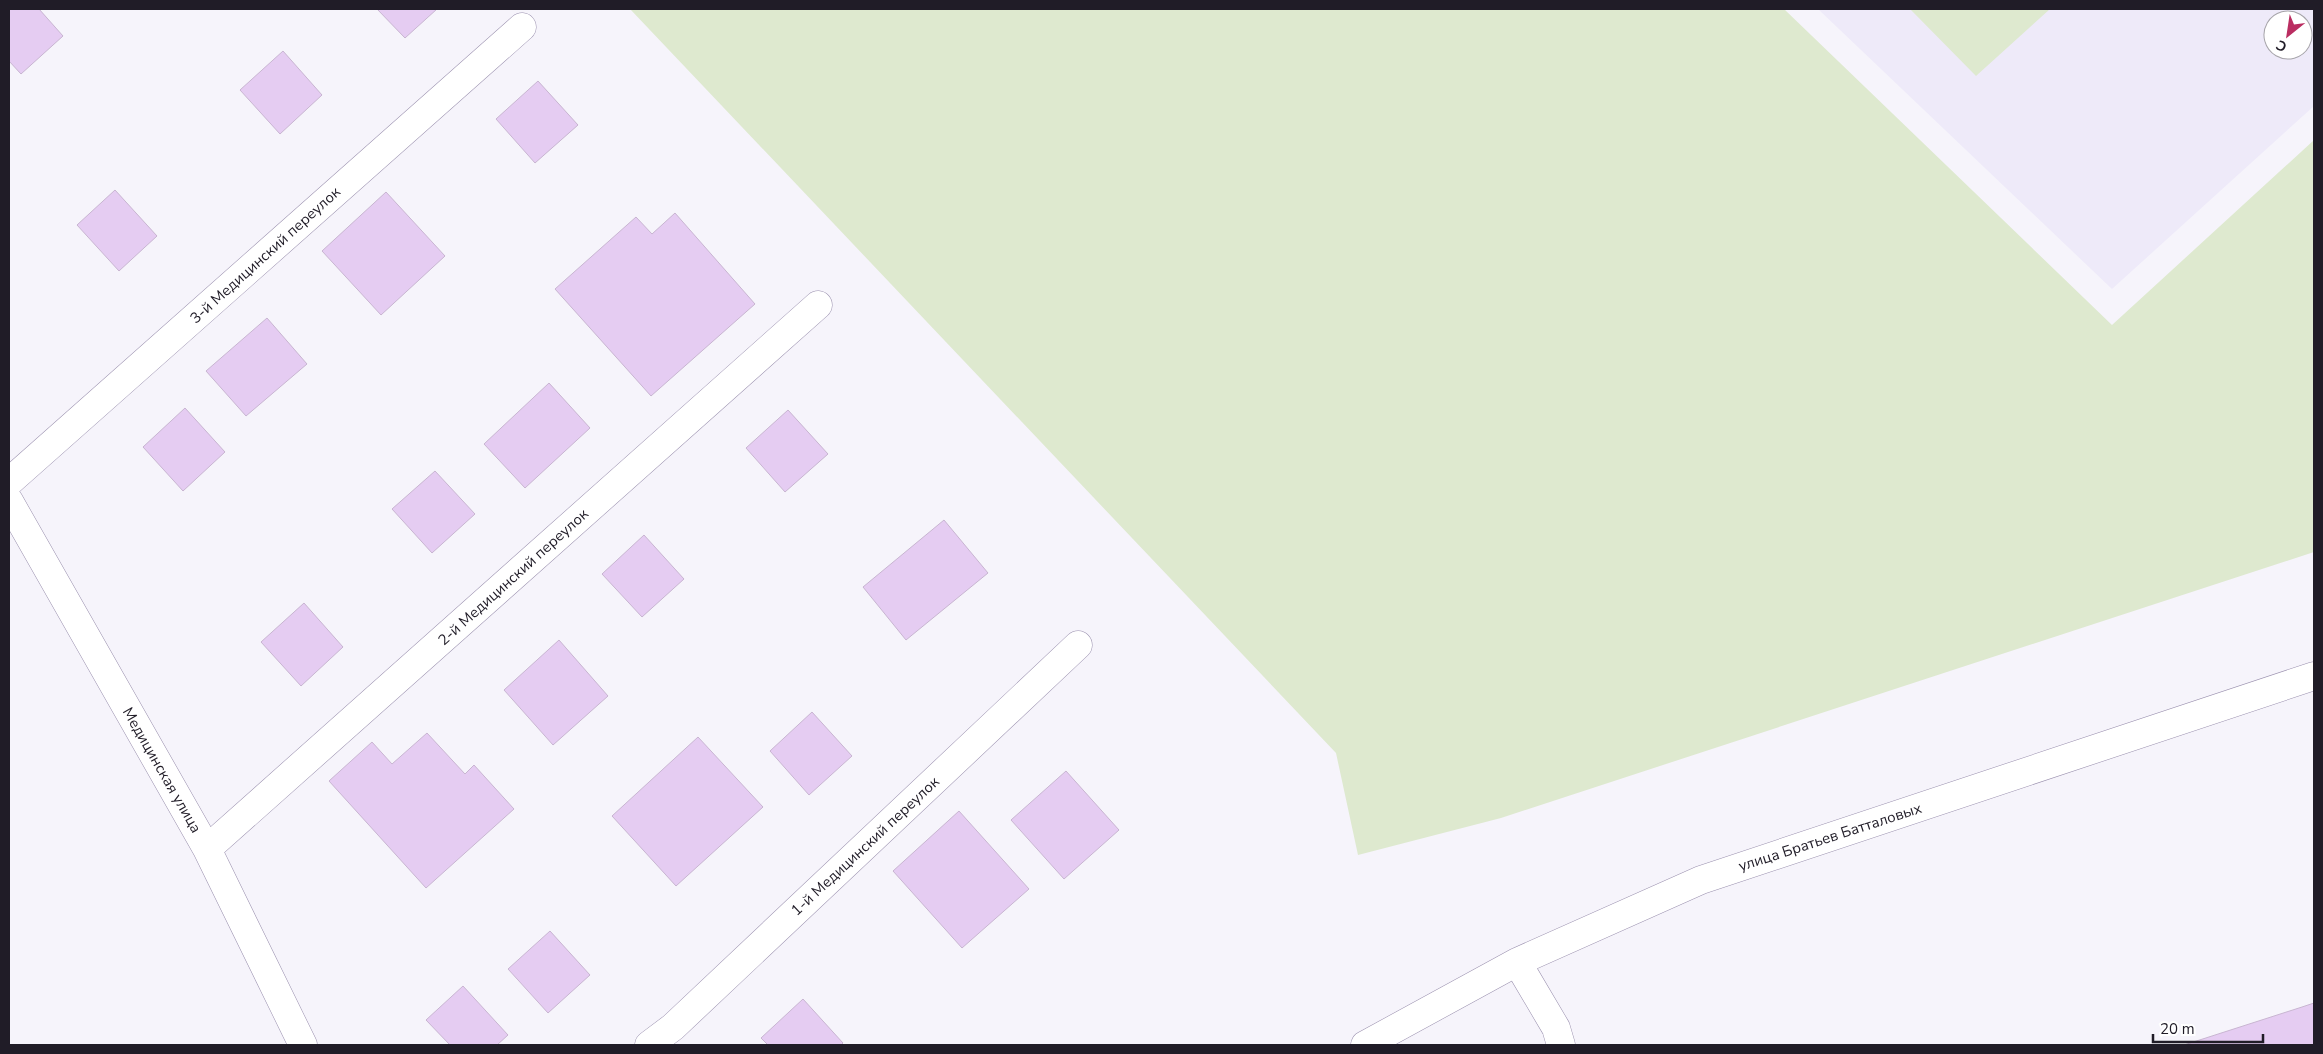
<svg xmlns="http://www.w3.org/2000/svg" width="2323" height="1054" viewBox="0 0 2323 1054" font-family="'Nunito Sans',sans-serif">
  <rect width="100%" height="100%" fill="#f6f4fb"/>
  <path fill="#eeeaf9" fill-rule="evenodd" d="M1818,9H2314V106L2112,289ZM2273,20H2303V50H2273Z"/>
  <path fill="#dee9cf" d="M630,9H1784L2112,325L2314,140V552L1501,818L1358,855L1336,753Z
    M1910,9H2050L1976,76Z"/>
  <path fill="#e5ccf2" stroke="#c8b5d1" d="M9,9H39L63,36L21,74L9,61Z
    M377,9H437L405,38Z
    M283,51L322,95L280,134L240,90Z
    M538,81L578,125L535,163L496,119Z
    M115,190L157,236L119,271L77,225Z
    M386,192L445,256L381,315L322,251Z
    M675,213L755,304L651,396L555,289L636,217L652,234Z
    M267,318L307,364L246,416L206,371Z
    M549,383L590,428L525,488L484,444Z
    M185,408L225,452L183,491L143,447Z
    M788,410L828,454L785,492L746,448Z
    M435,471L475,514L432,553L392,509Z
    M944,520L988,573L906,640L863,587Z
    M644,535L684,579L642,617L602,574Z
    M304,603L343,647L301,686L261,642Z
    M559,640L608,696L553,745L504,690Z
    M812,712L852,756L809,795L770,751Z
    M427,733L465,774L474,765L514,809L426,888L329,781L372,742L392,764Z
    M698,737L763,807L676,886L612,816Z
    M1066,771L1119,830L1064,879L1011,820Z
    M959,811L1029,889L962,948L893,871Z
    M550,931L590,975L548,1013L508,969Z
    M463,986L508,1035L497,1045H450L426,1020Z
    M803,999L843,1043L841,1045H768L761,1038Z
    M2314,1003V1045H2184L2302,1007Z"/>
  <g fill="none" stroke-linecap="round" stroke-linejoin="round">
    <defs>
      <path id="minor" d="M9,482L522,27
        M9,501L207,849L303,1045
        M207,849L818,305
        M1517,962L1556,1028L1561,1045
        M649,1045L673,1027L1078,645
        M1365,1045L1517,962L1701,880L2314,676"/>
    </defs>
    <use href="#minor" stroke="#9a90ae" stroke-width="29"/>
    <use href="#minor" stroke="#fff" stroke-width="28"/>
  </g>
  <g text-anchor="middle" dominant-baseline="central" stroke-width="4" stroke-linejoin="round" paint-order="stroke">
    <g font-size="15" fill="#201c27" stroke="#fff">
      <text transform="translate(265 255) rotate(-42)">3-й Медицинский переулок</text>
      <text transform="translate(513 577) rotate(-42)">2-й Медицинский переулок</text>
      <text transform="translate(162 770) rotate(60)">Медицинская улица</text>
      <text transform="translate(1830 837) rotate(-18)">улица Братьев Батталовых</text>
      <text transform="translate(865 846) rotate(-43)">1-й Медицинский переулок</text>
    </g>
  </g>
  <rect width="2323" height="1054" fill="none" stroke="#201c27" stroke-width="20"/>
  <g transform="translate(2288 35) rotate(210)"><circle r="24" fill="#ffffff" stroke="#a6a4a9"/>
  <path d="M0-4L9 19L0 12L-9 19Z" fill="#ba2d61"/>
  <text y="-8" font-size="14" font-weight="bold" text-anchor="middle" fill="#201c27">С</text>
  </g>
  <path d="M2153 1034v8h110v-8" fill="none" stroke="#201c27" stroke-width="2.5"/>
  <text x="2160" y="1034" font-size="15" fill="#201c27" stroke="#ffffff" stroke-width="4" paint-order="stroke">20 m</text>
</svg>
